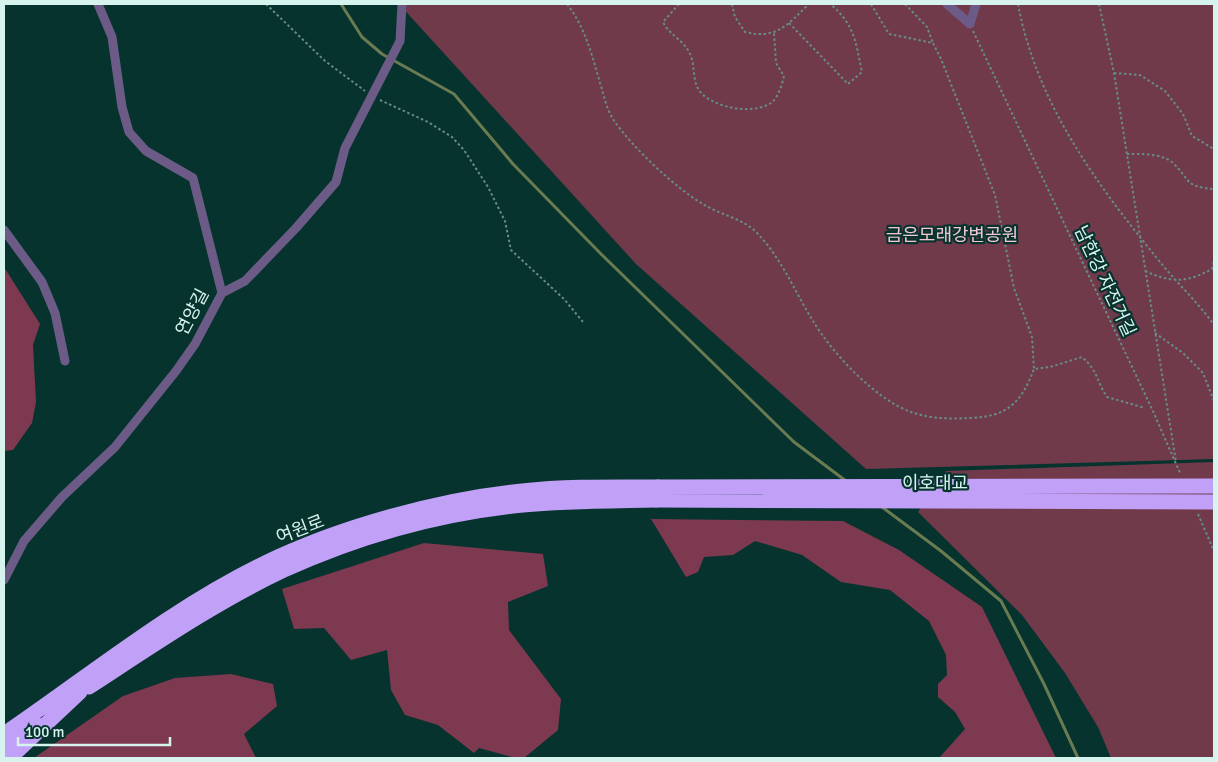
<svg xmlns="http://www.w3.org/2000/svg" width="1218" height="762" viewBox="0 0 1218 762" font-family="Signika,'Noto Sans KR',sans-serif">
  <rect width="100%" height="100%" fill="#06332d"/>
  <path fill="#703a4b" d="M399,4H1214V459L866,469L636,264Z
    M1214,462V758H1111L1098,727L1065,673L1022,615L918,512L946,471Z"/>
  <path fill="#7d394f" d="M4,267L40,324L33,345L36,402L32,423L13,450L4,451Z
    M651,519L843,521L899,550L982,607L1056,758H939L965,729L955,712L938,697V684L947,675L946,655L929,621L890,590L841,582L802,555L755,541L733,555L704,557L698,572L686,577Z
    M424,543L543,554L548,586L508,602L509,630L561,699L558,730L524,758L512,757L479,748L474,753L438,725L405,715L391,690L387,650L351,660L324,628L294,629L282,589Z
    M231,674L273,684L277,706L244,734L256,758H34L123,696L175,678Z"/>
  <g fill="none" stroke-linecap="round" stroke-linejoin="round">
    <path stroke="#6a7b52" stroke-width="3" d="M341,4L362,37L382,54L454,94L513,164L601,254L794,442L846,481
      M882,507L941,551L1001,601L1044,684L1078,758"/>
    <path stroke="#678c86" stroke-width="2" stroke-dasharray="2.5 2.5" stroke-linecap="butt" d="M266,4L325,61L365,91
      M567,4C585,27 592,55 600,83C604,95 606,108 613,119C630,145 675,188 703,204C720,215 742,218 756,232C781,257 795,292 813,321C833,354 875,399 911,412C930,419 951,419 971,418C1008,416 1021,403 1034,369
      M679,4L663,22C669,35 684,40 690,54C696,66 691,83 702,94C717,108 752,115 771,103C778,98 782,85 784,76L776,63L774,33
      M732,4L735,17L745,32C777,40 788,24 809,4
      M871,4L889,34L933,43L941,59L995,195L1014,288L1032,337L1034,369L1050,367L1082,357C1098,371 1096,380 1107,397L1145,408
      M905,4L927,27L933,43
      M1018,4C1037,106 1100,189 1165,268C1181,287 1200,305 1214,325
      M1099,4L1114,73L1176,462
      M789,23L848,84L862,72C856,44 855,24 830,4
      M973,31L1152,409L1180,473
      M1114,73L1140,75L1165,91L1183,114L1192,136L1214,149
      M380,100L428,122L452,137L464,150L488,187L505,221L511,250L564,299L583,322
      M1127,154C1140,154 1162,153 1173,163C1190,179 1184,187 1214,189
      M1145,271C1172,283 1186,283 1212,269L1214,261
      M1155,333L1183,353L1203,373L1214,401
      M1198,514L1214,551"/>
    <path stroke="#6c5b87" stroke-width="9" d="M947,4L970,24L976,4
      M4,230L42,282L55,313L65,361
      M222,293L245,281L296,228L336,182L345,148L400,41L402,4
      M4,580L24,541L62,497L115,447L176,371L195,344L222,293L193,178L146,151L129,132L122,107L112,37L98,4"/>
    <path stroke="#c1a0f7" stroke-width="15" d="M89,687C152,646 216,602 284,570C359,536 441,513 523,505C567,501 612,501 656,500
      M4,734C89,676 172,608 265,563C339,527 440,499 522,491C567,486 613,487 658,487
      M4,748L36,724
      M10,758L80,692"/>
    <path stroke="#c1a0f7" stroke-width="15" d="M658,487L1214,486
      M656,500L1214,502"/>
  </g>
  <g text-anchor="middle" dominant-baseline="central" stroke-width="4.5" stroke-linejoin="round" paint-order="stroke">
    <g font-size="18" fill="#f1c6d1" stroke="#06332d">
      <text x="952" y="235">금은모래강변공원</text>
    </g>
    <g font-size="18" fill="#d7f3ed" stroke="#06332d">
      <text transform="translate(1105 281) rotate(65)">남한강 자전거길</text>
      <text transform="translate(192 312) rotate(-62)">연양길</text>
      <text x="935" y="483">이호대교</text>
      <text transform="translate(300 529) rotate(-21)">여원로</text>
    </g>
  </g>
  <rect width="1218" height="762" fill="none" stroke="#d7f3ed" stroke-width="10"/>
  <path d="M18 737v8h152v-8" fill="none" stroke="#d7f3ed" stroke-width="2.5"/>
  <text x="25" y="737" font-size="15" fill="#d7f3ed" stroke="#06332d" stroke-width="4" paint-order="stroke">100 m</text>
</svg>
